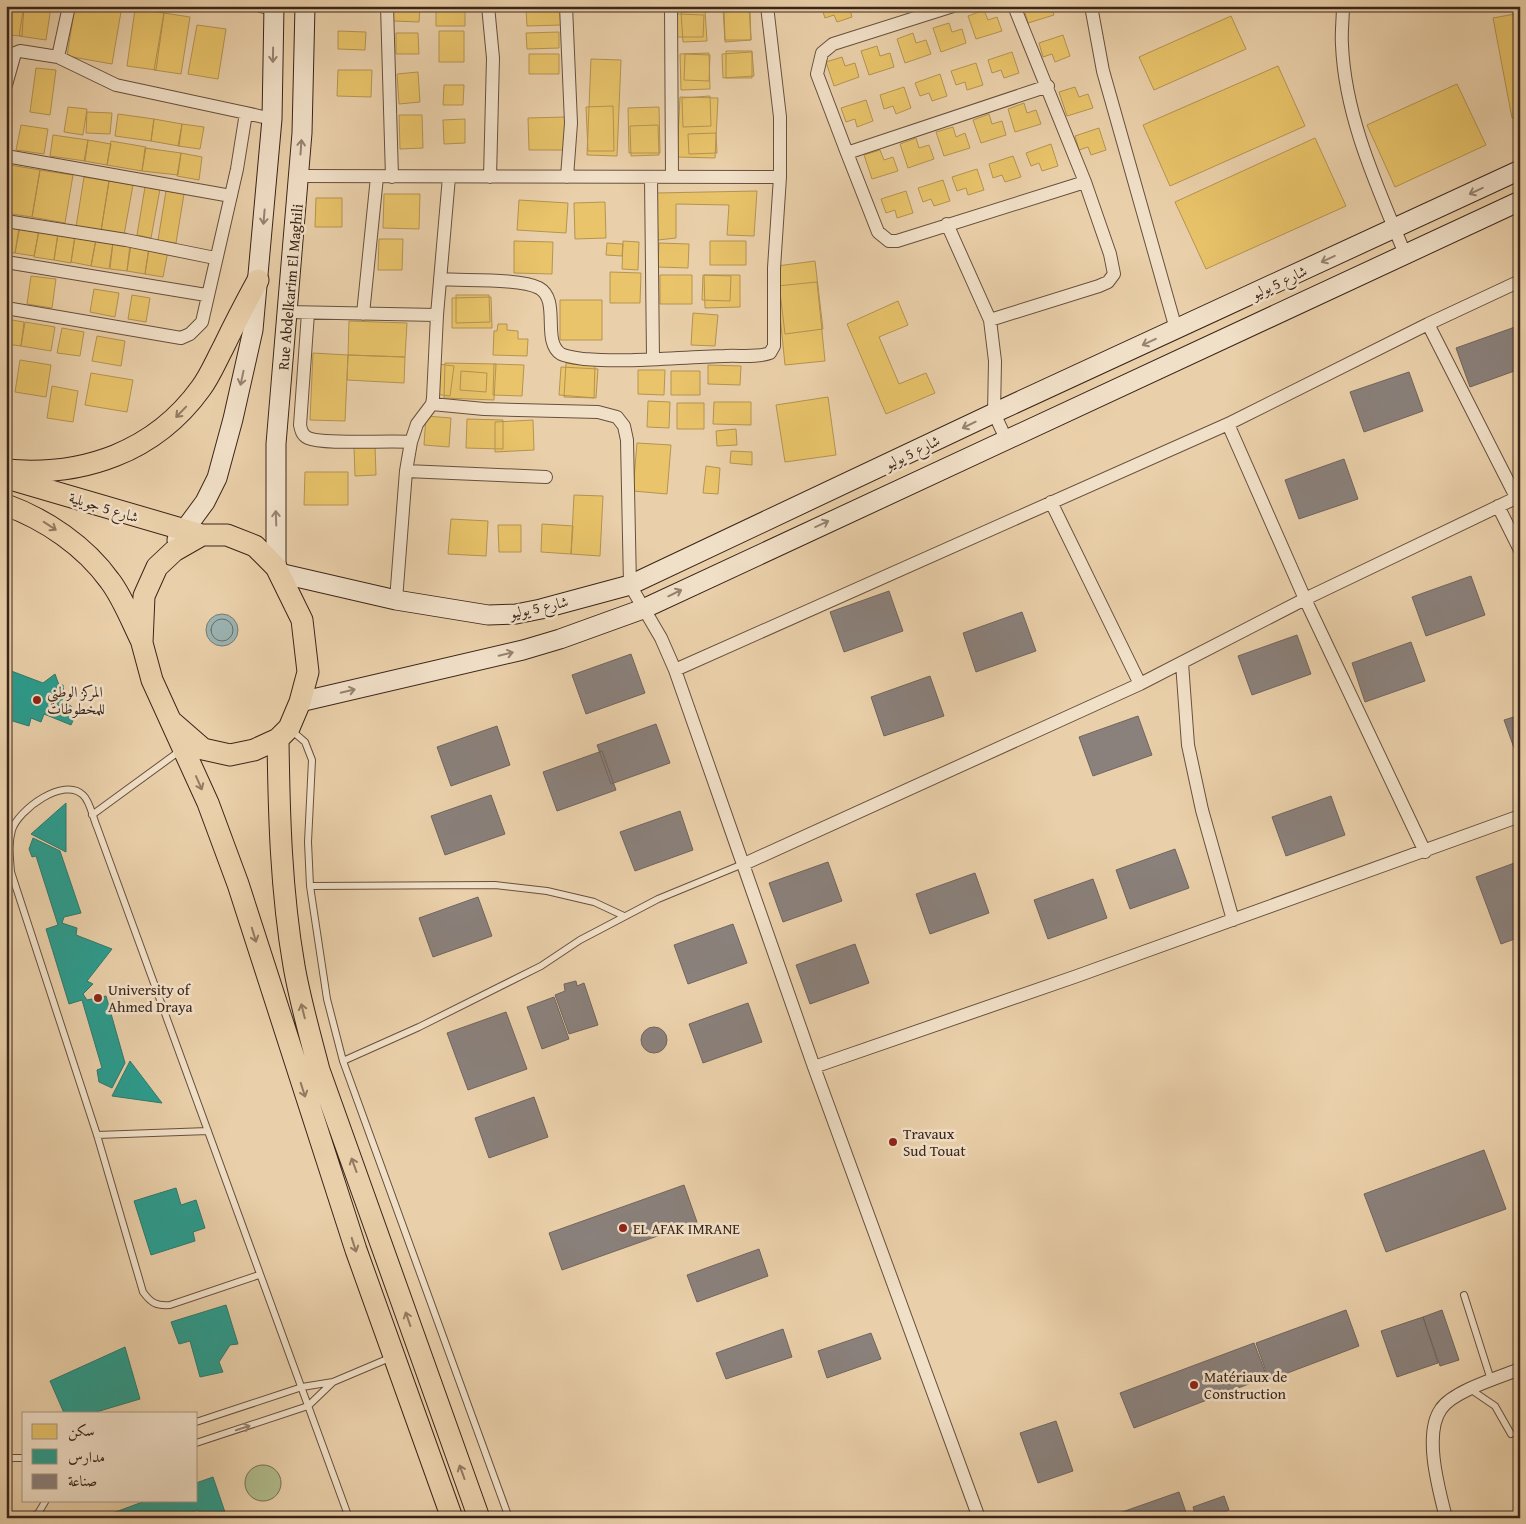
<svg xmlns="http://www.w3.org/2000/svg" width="1526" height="1524" viewBox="0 0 1526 1524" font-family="'Gentium Book Plus',Amiri,serif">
  <rect width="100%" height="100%" fill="#ead0aa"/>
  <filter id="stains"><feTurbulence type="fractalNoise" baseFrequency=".004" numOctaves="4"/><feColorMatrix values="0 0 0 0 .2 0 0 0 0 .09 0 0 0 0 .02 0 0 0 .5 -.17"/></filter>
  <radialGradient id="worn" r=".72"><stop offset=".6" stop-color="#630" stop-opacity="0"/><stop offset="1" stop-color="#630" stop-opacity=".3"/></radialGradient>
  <path fill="#b0bc8d" stroke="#767053" d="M245 1483a18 18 0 1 1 36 0a18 18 0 1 1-36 0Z"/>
  <path fill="#9bb4b3" stroke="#757b75" d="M206 630a16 16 0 1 1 32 0a16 16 0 1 1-32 0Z"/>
  <path fill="#e9c46a" stroke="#b59452" d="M6,6H24L22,36L6,35Z
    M24,6L51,7L46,40L19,36Z
    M75,6H122L112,64L67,56Z
    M335,6H369V10H335Z
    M393,6H420L419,22L393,21Z
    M821,6H849L852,17L837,22L834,15L825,18Z
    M1023,6H1051L1054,15L1028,23Z
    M436,7H465V26H436Z
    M749,7L751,40L725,42L723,9Z
    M561,8V25L527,26L526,9Z
    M135,9L164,13L156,70L127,66Z
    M724,10H750L751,40H725Z
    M984,10L988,20L997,17L1002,31L976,39L968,16Z
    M705,11L707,41L683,42L681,12Z
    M164,13L190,17L181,74L154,70Z
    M1520,13V117L1512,118L1493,18Z
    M677,14L704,15L703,37H676Z
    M1231,16L1246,49L1154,90L1139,57Z
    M949,23L952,32L962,29L966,43L941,52L933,28Z
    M197,25L226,29L218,79L188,74Z
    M338,31L366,32L365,50L338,49Z
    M439,31H464V62H439Z
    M559,32V48L527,49L526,33Z
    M396,33H418L419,54H396Z
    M913,33L916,43L926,40L931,54L905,63L897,39Z
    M1063,35L1070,56L1055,62L1052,54L1043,57L1039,43Z
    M877,46L880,56L890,53L894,67L869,75L861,51Z
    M726,51H752V78H726Z
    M752,52L754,76L723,78L722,54Z
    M1012,52L1019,73L1004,78L1001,70L992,73L988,60Z
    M709,53L710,89L681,90L680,54Z
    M529,54H559V74H529Z
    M685,54L710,55L709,81L684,80Z
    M842,57L845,66L855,63L859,77L834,86L826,62Z
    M591,59L621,60L617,156L587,155Z
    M976,63L983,85L967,90L965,82L956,85L951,71Z
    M1278,66L1305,126L1170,186L1143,125Z
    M36,68L56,70L50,115L30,112Z
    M338,70H372L371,97L337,96Z
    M418,72L420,102L399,104L397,74Z
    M940,74L947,96L932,101L929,93L920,96L915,83Z
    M1457,84L1486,145L1395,187L1367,125Z
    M444,85H464L463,105H443Z
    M904,87L911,108L896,114L893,106L884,109L880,95Z
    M1075,87L1079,97L1088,94L1093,108L1067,116L1059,92Z
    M710,96L711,126L683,127L682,98Z
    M680,97L718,98L715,158L677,157Z
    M866,100L873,121L857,127L855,119L846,122L841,108Z
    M1024,103L1027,113L1036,110L1041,124L1015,132L1008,109Z
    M613,106L614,151H588L586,107Z
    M68,107L87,109L83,135L64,132Z
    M659,107L660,153H629L628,108Z
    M87,112L112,113L110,134L86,133Z
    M118,114L154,119L151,141L115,136Z
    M989,114L992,124L1002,121L1006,135L981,143L973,120Z
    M399,115H422L423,148L400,149Z
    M565,117L566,150H529L528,118Z
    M154,119L182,124L179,146L151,141Z
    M465,119V143L444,144L443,120Z
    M182,124L204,127L200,149L178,146Z
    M21,125L48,129L44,154L16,150Z
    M658,125L659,155L631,156L630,126Z
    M953,127L956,137L965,133L970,148L944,156L936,132Z
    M1099,128L1106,150L1091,155L1088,147L1079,150L1075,136Z
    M716,133L717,153L689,154L688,134Z
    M53,135L88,140L85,161L50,156Z
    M916,138L919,148L929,145L934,159L908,168L900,144Z
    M1315,138L1346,206L1206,269L1175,202Z
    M88,140L111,144L107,165L84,161Z
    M111,141L146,147L142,171L107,165Z
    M1051,144L1058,166L1042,171L1039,163L1031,166L1026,153Z
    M145,148L181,153L178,175L142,171Z
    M880,150L884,160L893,157L898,171L872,179L864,155Z
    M181,153L202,157L199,180L177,176Z
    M1013,156L1021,177L1005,182L1002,175L993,178L989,164Z
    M10,165L40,170L32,217L6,213V185Z
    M977,169L984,190L968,195L966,188L957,191L952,177Z
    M40,170L73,175L65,223L32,217Z
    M84,177L109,181L101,231L76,227Z
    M943,180L950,201L934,206L931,199L923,202L918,188Z
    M109,181L133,185L124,235L101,231Z
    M145,187L160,189L151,238L137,235Z
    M166,191L184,194L176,243L158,240Z
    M757,191L754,236L727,235L729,205L676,204V238L658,240L656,193Z
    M906,191L913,213L897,218L895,210L886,213L881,199Z
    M384,194H420L419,229L383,228Z
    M316,198H342V227H315Z
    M519,200L568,203L566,233L517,230Z
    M605,202L606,238L575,239L574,203Z
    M6,224L20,227L15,253L6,252Z
    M19,227L39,230L34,256L15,253Z
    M39,230L58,233L54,260L34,257Z
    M58,234L75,236L71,263L54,260Z
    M75,236L96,240L91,266L71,262Z
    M96,239L113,242L109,269L91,266Z
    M379,239H403L402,270H378Z
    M514,241L553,242L552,274L514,273Z
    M623,241L639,242L638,270L622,269Z
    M710,241H746V265H710Z
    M113,242L130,244L127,271L110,269Z
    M607,243L623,244L622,256L606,255Z
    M659,243L689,244L688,268L658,267Z
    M131,245L149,248L145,274L127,271Z
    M149,248L168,251L163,277L145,274Z
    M815,261L823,329L785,334L777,266Z
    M610,272L641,273L640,303H610Z
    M660,275H692V304H660Z
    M703,275L731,276L730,301L702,300Z
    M704,275H740V307L705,308Z
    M31,276L56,279L52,308L27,304Z
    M817,282L825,361L785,365L777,286Z
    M94,289L119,293L115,317L90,312Z
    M132,295L150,298L146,322L128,319Z
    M456,295H489L490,322L456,323Z
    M491,297L492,328H452V298Z
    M560,300H602V340H560Z
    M898,301L908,325L879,337L899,384L926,373L935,393L886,414L847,324Z
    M693,313L718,315L715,346L691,345Z
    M6,319L24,322L21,346L6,344Z
    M349,321L407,323L405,357L348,355Z
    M25,322L55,327L51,351L21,346Z
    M498,324H507V330L518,331V339H528L527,356L493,355L494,331H497Z
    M62,328L84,332L80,356L57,353Z
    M97,336L125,341L121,366L92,361Z
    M313,353L348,355L345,421L310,420Z
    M348,355L405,357L404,383L347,380Z
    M20,360L51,365L46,397L15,392Z
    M445,363L496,364L494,400L444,398Z
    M566,363L595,364L594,398L564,397Z
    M438,364L454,366L450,396L434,394Z
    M494,364L524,365L522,396L493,395Z
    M708,365L741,366L740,385L708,384Z
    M561,367L598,369L596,398L559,395Z
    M638,370H665L664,395L638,394Z
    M461,371L487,373L486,392L460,390Z
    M671,371H700V395H671Z
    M91,373L133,380L127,412L85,405Z
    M52,386L78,391L73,422L47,418Z
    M828,397L836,455L785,462L776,405Z
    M648,401L670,402L669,428L647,427Z
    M714,402H751V425L713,424Z
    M677,403H704V429H677Z
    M426,416L451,418L449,447L424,445Z
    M467,419L503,420V449L466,448Z
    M533,420L534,450L495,452V422Z
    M736,429L737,445L717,446L716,431Z
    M637,443L671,445L667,494L633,491Z
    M375,446L376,475L355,476L354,447Z
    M731,451L752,452V465L730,463Z
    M706,466L720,468L718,494L703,493Z
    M305,472H348V505H304Z
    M574,495L603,496L600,556L571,554Z
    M451,519L488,521L486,556L448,554Z
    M542,524L573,526L571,554L541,552Z
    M498,525H521V552H499Z"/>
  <path fill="#2a9d8f" stroke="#2f796c" d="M6,669L43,683L55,674L59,685H63L64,694L68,696L67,703L72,707L71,712L76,714L71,725L44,714L41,722L31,718L29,726L6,719Z
    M66,803V852L31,834Z
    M33,838L60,851L81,913L64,917L62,923L77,928L76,935L112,949L87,981L93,984L83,994L87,1000L106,996L125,1063L112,1088L99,1082L97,1070L102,1068L82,1000L69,1004L46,929L58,925L36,856L32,857L29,849Z
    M130,1061L162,1103L112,1096Z
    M176,1188L181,1205L196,1200L205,1228L193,1232L195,1241L151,1255L134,1201Z
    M226,1305L238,1344L230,1345L219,1362L223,1372L200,1377L190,1341L179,1344L171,1322Z
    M125,1347L140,1399L93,1413H64L50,1381Z
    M213,1477L227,1518H200L198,1510L175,1518H99L148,1500H196V1483Z"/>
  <path fill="#8a817c" stroke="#72655e" d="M1515,327L1520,341V369L1470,387L1456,348Z
    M1409,372L1423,411L1364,432L1350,392Z
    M1344,459L1358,499L1299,519L1285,480Z
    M1471,576L1485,615L1426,636L1412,597Z
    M889,591L903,631L844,652L830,612Z
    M1022,612L1036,651L976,672L963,633Z
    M1297,635L1311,674L1252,695L1238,656Z
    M1411,642L1425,681L1365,702L1352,663Z
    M631,654L645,693L586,714L572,675Z
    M930,676L944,716L884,736L871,697Z
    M1520,715V759H1518L1504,720Z
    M1138,716L1152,755L1093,776L1079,737Z
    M656,724L670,763L611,784L597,745Z
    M497,726L510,765L451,786L437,747Z
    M602,751L616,790L557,811L543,772Z
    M491,795L505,834L445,855L431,816Z
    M1331,796L1345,835L1286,856L1272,817Z
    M680,811L693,850L635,871L620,832Z
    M1175,849L1189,888L1130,909L1116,870Z
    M1520,861V937L1501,944L1476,877Z
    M828,862L842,901L783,922L769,883Z
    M975,873L989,913L930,934L916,894Z
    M1093,879L1107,918L1048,939L1034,900Z
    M478,897L492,936L433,957L419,918Z
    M733,924L747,963L688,984L674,945Z
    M855,944L869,983L810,1004L796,965Z
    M576,981L577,986L584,983L598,1025L569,1034L555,995L565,991L564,984Z
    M554,997L569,1039L542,1049L527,1007Z
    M748,1003L762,1042L703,1063L689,1024Z
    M506,1012L527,1069L468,1090L447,1033Z
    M641 1040a13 13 0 1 1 26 0a13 13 0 1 1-26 0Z
    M534,1097L548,1137L489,1158L475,1118Z
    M1484,1150L1506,1209L1386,1252L1364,1194Z
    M684,1185L697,1222L562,1270L549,1233Z
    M759,1249L768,1276L697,1302L687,1275Z
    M1346,1310L1359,1346L1269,1380L1256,1343Z
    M1442,1310L1459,1360L1440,1366L1423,1317Z
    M1423,1317L1438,1363L1397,1377L1381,1331Z
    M783,1329L792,1357L726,1379L716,1353Z
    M871,1333L881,1359L827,1378L818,1351Z
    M1254,1343L1267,1377L1134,1428L1120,1393Z
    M1056,1421L1073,1471L1038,1483L1020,1433Z
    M1179,1492L1188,1518H1105Z
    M1224,1496L1229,1510L1207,1518H1196L1193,1507Z"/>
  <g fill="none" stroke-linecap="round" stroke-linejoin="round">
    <path stroke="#6b6c66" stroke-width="1" d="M211 630a11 11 0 1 1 22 0a11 11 0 1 1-22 0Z"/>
    <defs>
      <path id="lane" d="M291,730L305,742L312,760L308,842L310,886L327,999L343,1061L509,1518
        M92,815L181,750
        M310,886L495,885L547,891L594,902L624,916
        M343,1061L419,1027L541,966L580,940L658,899L743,864
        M97,1135L208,1131
        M259,1275L170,1305C156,1306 151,1303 143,1292L97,1135L11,872C10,858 8,844 12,830C18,810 64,776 83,795C90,801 93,818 97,827L349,1518
        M1464,1295L1491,1380
        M333,1382L392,1357
        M1470,1389L1495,1406L1511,1434
        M196,1422L302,1387L333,1382L308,1406L196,1443
        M6,1458H24
        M32,1518L39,1512L46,1500"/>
      <path id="street" d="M260,6L274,9
        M387,6L392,177
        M488,6L493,58L490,177
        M566,6L571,123L567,177
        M671,6L672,177
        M1091,6L1103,71L1176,329
        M1343,6C1343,19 1341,32 1342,45C1345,118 1378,188 1405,254
        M58,57L116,85L246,113
        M6,85L15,53L20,51L58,57L69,6
        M1048,86L847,153L878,232L889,241H897L1085,182
        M847,153L817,74L822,53L833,44L953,6
        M6,156L231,196
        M299,176L780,177
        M651,178L653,358
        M6,221L126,240L215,258
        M947,224L990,320L995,361L994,413L1006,439
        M6,262L206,295
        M440,279C464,281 520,278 539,288C561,300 541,341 561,354C567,357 577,358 584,359C630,363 679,357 725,356C739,355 757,358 770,353L774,346V268L780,177V117L767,6
        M6,308L181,338L190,334L202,322L237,169L246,113L272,119
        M288,312L437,315
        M308,313L300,425C301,430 302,435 308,438C324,445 388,440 411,442
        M363,314L377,177
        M990,320L1099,286L1108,282L1114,274L1110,254L1085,182L1014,6
        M1428,324L1516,497
        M432,404L484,409L598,412L617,417L624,426L627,440L630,585L661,638L675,670L814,1067L979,1518
        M1228,424L1305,599L1425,852
        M406,471L546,477
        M1051,502L1140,684
        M1498,506L1520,550
        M396,600L406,471L411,442L417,424L432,404L433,398L437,315L449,177
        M1182,663L1188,745L1202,810L1233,920
        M675,670L1228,424L1428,324L1520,281
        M744,864L1140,684L1305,599L1520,496
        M814,1067L1077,976L1520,816
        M1446,1518C1439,1490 1423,1434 1441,1409C1453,1391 1500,1377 1520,1369"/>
      <path id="secondary" d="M177,540L205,502L217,478L233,419L253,330L272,119L274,6
        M276,567V444L302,133L305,6
        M279,573L396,600L488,615L516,614L541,609L630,585L994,413L1520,170
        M300,702L523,650L560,639L643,609L1520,201"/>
      <path id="primary" d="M6,470C83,477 155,452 201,388C210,376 216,361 223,348C234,325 246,302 258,280
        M10,479L202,535
        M6,505C45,519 85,546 110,581C123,598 132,622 142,642
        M172,722L203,749L230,755L254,750L278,739L289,728L300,702L308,672L302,620L276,567L255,546L227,535H202L174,551L157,567L144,596L142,643L152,680L208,803L238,884L356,1250L452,1518
        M278,739C279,815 281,891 294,966C300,1001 310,1035 319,1070L479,1518"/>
    </defs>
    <use href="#lane" stroke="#67503d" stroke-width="8"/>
    <use href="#street" stroke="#67503d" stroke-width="14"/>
    <use href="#secondary" stroke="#3b2519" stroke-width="21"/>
    <use href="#primary" stroke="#3b2519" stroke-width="23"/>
    <use href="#lane" stroke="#f1e0c8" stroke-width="6"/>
    <use href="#street" stroke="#f1e0c8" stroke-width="12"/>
    <use href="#secondary" stroke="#f1e0c8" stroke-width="19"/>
    <use href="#primary" stroke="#ead0aa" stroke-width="21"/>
  </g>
  <defs><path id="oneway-shaft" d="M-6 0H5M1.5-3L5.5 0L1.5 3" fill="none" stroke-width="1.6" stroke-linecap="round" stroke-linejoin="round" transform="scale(1.25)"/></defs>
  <g stroke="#968270">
    <use href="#oneway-shaft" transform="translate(273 55) rotate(91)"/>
    <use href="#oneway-shaft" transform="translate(301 147) rotate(-86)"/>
    <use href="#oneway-shaft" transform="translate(1476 191) rotate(155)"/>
    <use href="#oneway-shaft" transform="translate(264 217) rotate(95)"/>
    <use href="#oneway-shaft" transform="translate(1328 259) rotate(155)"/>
    <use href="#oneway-shaft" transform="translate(1149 342) rotate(155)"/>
    <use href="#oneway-shaft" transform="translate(242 378) rotate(102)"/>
    <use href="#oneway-shaft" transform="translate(969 425) rotate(154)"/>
    <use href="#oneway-shaft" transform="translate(276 518) rotate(-92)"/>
    <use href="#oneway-shaft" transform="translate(822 524) rotate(-25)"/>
    <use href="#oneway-shaft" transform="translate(675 593) rotate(-26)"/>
    <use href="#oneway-shaft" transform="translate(506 654) rotate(-13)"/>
    <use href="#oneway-shaft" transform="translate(348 691) rotate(-13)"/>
    <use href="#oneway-shaft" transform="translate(243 1428) rotate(-18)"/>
  </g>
  <g stroke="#927a62">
    <use href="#oneway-shaft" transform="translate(181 412) rotate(134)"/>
    <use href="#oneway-shaft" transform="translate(50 526) rotate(33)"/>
    <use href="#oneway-shaft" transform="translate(199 783) rotate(66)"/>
    <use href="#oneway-shaft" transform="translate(254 935) rotate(73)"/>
    <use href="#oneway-shaft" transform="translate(303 1011) rotate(-104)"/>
    <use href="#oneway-shaft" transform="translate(303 1090) rotate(72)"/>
    <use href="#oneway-shaft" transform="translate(354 1165) rotate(-110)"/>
    <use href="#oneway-shaft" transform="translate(354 1245) rotate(72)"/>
    <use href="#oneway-shaft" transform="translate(408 1319) rotate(-109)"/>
    <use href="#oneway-shaft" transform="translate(462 1472) rotate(-110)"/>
  </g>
  <g fill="#8f2418" stroke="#f1e0c8" stroke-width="2">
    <circle cx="37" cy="700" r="5"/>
    <circle cx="98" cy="998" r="5"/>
    <circle cx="893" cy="1142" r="5"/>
    <circle cx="623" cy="1228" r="5"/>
    <circle cx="1194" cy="1385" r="5"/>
  </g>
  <g text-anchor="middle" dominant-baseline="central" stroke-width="5" stroke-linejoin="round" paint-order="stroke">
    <g font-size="15" fill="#3b2519" stroke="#f1e0c8">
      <text transform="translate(1279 282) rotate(-25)">شارع 5 يوليو</text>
      <text transform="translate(290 287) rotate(-85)">Rue Abdelkarim El Maghili</text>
      <text transform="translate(912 452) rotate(-26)">شارع 5 يوليو</text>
      <text transform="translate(104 507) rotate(17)">شارع 5 جويلية</text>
      <text transform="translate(539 607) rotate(-12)">شارع 5 يوليو</text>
    </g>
    <g font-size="15" fill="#3b2519" stroke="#f1e0c8" text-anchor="start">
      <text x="47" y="691">المركز الوطني<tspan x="47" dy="17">للمخطوطات</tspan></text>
      <text x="108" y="989">University of<tspan x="108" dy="17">Ahmed Draya</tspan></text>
      <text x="903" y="1133">Travaux<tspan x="903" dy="17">Sud Touat</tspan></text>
      <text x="633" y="1228">EL AFAK IMRANE</text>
      <text x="1204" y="1376">Matériaux de<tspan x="1204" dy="17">Construction</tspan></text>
    </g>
  </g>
  <rect width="1526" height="1524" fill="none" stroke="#ead0aa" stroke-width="25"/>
  <rect x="8" y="8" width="1511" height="1509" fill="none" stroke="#3b2519" stroke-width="2.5"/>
  <rect x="12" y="12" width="1501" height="1499" fill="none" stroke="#3b2519"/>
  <rect x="22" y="1412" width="175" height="90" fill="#f1e0c8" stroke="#a89582"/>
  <rect x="32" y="1424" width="25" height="15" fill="#e9c46a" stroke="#a89582"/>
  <text x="68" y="1436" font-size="15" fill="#3b2519">سكن</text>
  <rect x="32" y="1449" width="25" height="15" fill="#2a9d8f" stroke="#a89582"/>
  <text x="68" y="1462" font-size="15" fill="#3b2519">مدارس</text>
  <rect x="32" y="1474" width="25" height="15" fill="#8a817c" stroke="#a89582"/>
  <text x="68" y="1486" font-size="15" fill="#3b2519">صناعة</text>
  <rect width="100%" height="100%" filter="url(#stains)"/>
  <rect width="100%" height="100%" fill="url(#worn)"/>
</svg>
